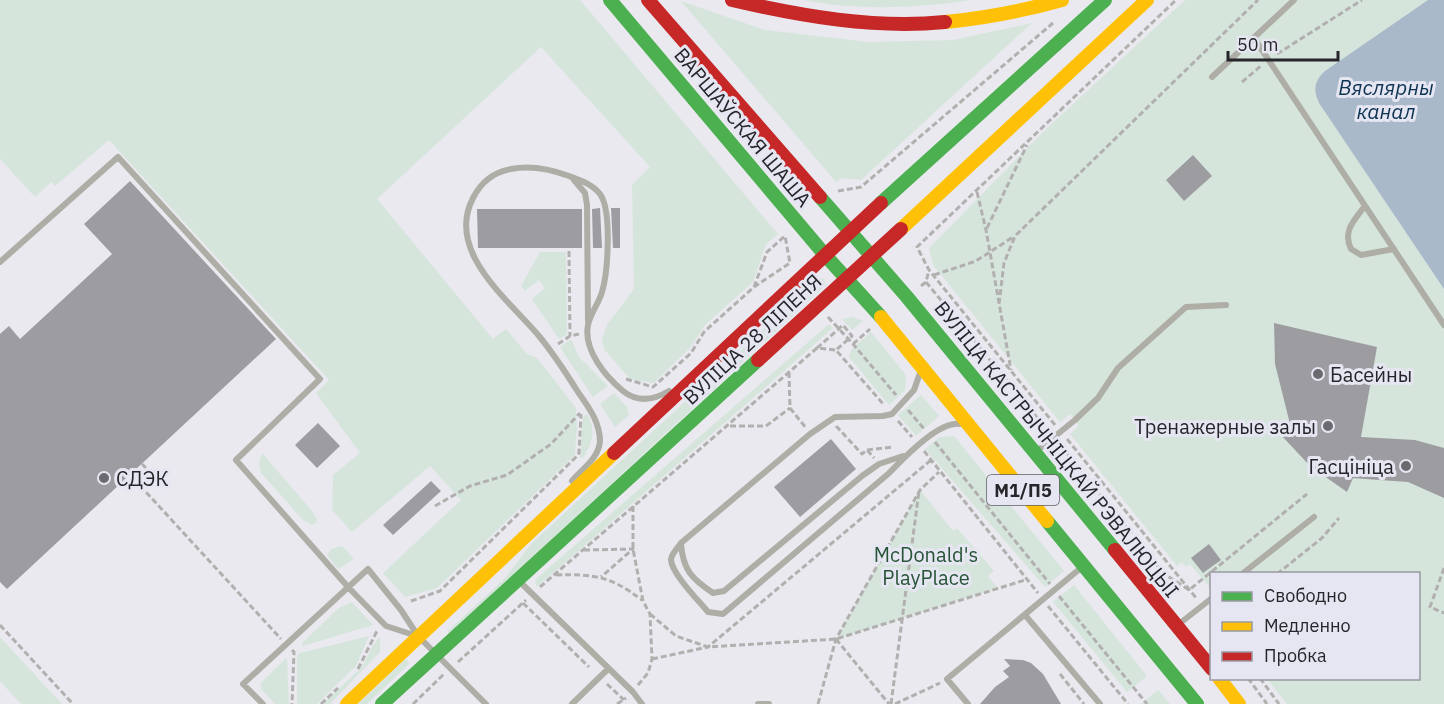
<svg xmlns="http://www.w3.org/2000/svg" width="1444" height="704" viewBox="0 0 1444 704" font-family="'IBM Plex Sans',sans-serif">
  <rect width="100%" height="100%" fill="#e9e9ef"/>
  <path fill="#d6e5dc" d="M0,0H580L778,234L766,244L753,282L705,325L690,348L654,383L630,379L604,349L602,339L607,325L634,289L632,185L650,167L541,47L377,199L493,339L506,329L527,354L537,358L576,408L577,427L575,455L437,588L405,597L383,573L461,500L430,466L352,532L332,510L333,475L360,453L316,393L329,380L109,140L55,186L51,182L35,197L0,159Z
    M803,0H973C916,8 860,11 803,0Z
    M1185,0H1444V704H1287L1267,679L1418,678V574H1212L1211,589L1190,564L1186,567L1182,562L1177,566L1070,434L1079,426L1070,414L1060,422L933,265L929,248L1044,131Z
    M681,1L765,30L869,42L953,40L1032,23L861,180L842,178L836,182Z
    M540,252H566L567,334L559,339L532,299L545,288L539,280L525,291L521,286Z
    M819,278L824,279L826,285L449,634L448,631L505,578L531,544Z
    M852,317L863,321L852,330L842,319Z
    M829,324L833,328L537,587L535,582L537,578Z
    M871,332L906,375L905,390L889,405L849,357L851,350Z
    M571,339L579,357L608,386L593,397L560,347Z
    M614,393L627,407L629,415L615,427L600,404Z
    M921,395L939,416L916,436L898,415Z
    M587,414C596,430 593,441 584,457L580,458L583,417Z
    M954,436L1064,571L1045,587L925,449L940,437Z
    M262,453L312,511L317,519L316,523L312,525L303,520L261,473L259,463Z
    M920,490L953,531L957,528L994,571L988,576L998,588L836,639Z
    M342,546L354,559L338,569L327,555L331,549Z
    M1074,585L1147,676L1127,692L1053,602Z
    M352,602L373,625L303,646L302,643L339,608Z
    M369,636L356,666L317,704H297V656L300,653Z
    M380,636V652L330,704H323L362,667L372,647Z
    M0,637L62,704H21L0,681Z
    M285,659H287L289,704H275L261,689V683Z
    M405,660H408L409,664L367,704H358Z
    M1158,690L1170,704H1141Z"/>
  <path fill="#aab9ca" d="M1428,0H1444V289L1319,103C1313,90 1314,81 1325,71Z"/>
  <path fill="#9d9da1" d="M1193,155L1212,176L1184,201L1166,180Z
    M130,181L276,339L7,589L0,582V334L9,326L20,339L112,254L84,224Z
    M600,208L602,248H593L592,209Z
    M611,208H620V248H613Z
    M477,209H582V248H478Z
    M1274,323L1377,347L1361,437L1415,440L1444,448V498L1408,482L1365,479L1353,478L1347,492L1310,466L1281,435L1291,428L1275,364Z
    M318,423L340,446L317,468L295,445Z
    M831,439L856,469L800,517L774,487Z
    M431,481L441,491L393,535L383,525Z
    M1209,544L1221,560L1203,573L1191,558Z
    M1004,659L1023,660L1031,663L1043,674L1061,704H980L995,687L1009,677L1003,671L1010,666Z"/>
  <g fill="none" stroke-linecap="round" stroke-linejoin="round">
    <path stroke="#b2b0ae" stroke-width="3" stroke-dasharray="6 3" stroke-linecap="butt" d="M1277,54L1362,0
      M1242,82L1262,65
      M838,191L861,187L1053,23
      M977,192L986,230L1011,370
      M987,228L1027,145
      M569,251L570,336
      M934,275L976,261L1013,237
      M926,282L1048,431
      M921,286L926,282L929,270
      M754,287L767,252L785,236
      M999,304L1004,263L1015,236L1258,0
      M828,317L853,344L896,395
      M558,344L570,336L579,334
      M853,344L870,329
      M817,348L843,325L852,336L836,350L884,405
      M789,372L790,408L806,428
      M626,379L653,387L691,353L704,332L754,287L790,263L785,236
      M908,410L925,430
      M898,421L912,437
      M1055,425L929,270L917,247L1176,0
      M730,426H766L790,408
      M836,428L837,427L862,454L867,450L874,458
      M1067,439L1197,599
      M935,442L1050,584
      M1060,445L1163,573L1189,590L1307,494
      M867,450L893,447
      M924,451L1038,593
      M142,464L146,468
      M134,479L281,639
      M435,506L470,486L507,475L551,444L580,413
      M633,506V549L643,601L650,614L652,659L648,673L638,685
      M584,550L633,549L601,577
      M1444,568L1430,607L1444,613
      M1277,574L1322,538L1339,518
      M556,575C595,574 610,576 642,600
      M540,587L817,348L836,350
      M1059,596L1147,704
      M411,601L440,591L576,457L579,453L581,414
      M523,603L589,667
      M1048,606L1128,704
      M650,614L676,636L708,647L836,639L1025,580
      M0,625L73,704
      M836,639L889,704
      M292,650L294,652L292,704
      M652,659L708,647L931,460
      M458,662L526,600
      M358,669L377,631
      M1060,674L1084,704
      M1248,678L1267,704
      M1260,678L1279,704
      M607,684L624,700
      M321,704L338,688
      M413,704L444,674
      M617,704L626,698
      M818,704L836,639L920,490L939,472
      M891,704L919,491
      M895,704L940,683"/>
    <path stroke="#aeada6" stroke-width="6" d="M1254,38L1444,325
      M1212,77L1294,0
      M574,180L585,193L587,205L588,321
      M1365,206C1355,219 1342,231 1351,249L1361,255L1394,249
      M0,262L118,157L320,379L236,460L348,587L386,626L417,636
      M920,373L914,390L892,414L883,416L835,417L810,434L681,543C678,548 671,554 671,560C672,574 699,601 708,612L723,614L888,474C903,459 938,421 960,424
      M1038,450L1075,420L1098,398L1118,368L1186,307L1226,305
      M572,481C582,469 599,458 600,441C600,422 588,406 578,392C566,373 553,353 539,336C509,300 445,252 473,198C481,182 494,172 511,169C531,165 550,169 569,176C580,180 592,184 600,194C612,210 608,272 602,292C599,303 590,314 588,325C583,350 606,377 623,391C638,403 654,400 669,391
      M681,544C683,570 692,579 713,593L724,591L862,476L879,464L903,456
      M1242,574L1314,517
      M519,581L633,692L642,704
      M1025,615L1100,704
      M1179,624L1212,598
      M263,704L243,684L368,569L401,610L418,636L486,704
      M572,704L608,669
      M758,704H769
      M968,704L947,679L1082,567"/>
    <path stroke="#4caf50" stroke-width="14" d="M610,0L825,255L881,317
      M820,197L907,297L1115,550
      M881,203L1105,0
      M1047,521L1197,704
      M382,704L758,360"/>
    <path stroke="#ffc107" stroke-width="14" d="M945,22C985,18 1023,11 1062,0
      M901,229L1147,0
      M881,317L1047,521
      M1219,678L1239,704
      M347,704L614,453"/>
    <path stroke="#c62828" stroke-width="14" d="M648,0L820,197
      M732,0C801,16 874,29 945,22
      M758,360L901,229
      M614,453L881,203
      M1115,550L1212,669"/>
  </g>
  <g fill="#6a6a6f" stroke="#e6e6f2" stroke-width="2">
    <circle cx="1318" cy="374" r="6"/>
    <circle cx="1328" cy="426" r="6"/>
    <circle cx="1406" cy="466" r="6"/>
    <circle cx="104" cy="478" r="6"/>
  </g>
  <g text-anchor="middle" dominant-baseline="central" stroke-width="6" stroke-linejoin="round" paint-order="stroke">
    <rect fill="#e6e6f2" stroke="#5f5f66" stroke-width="1.5" x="987" y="475" width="72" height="30" rx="4.5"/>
    <g font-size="18" font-weight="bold" fill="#25252a">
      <text x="1023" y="490">М1/П5</text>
    </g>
    <g font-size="20" fill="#25252a" stroke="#e6e6f2">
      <text transform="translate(743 127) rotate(50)">ВАРШАЎСКАЯ ШАША</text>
      <text transform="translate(752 339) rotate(-43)">ВУЛІЦА 28 ЛІПЕНЯ</text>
      <text transform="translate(1057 449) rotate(51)">ВУЛІЦА КАСТРЫЧНІЦКАЙ РЭВАЛЮЦЫІ</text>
    </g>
    <g font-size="20" fill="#25252a" stroke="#e6e6f2" text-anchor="start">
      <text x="1330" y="374">Басейны</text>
      <text x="1316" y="426" text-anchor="end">Тренажерные залы</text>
      <text x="1394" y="466" text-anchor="end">Гасцініца</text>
      <text x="116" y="478">СДЭК</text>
    </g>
    <g font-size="20" fill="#275437" stroke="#e6e6f2">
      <text x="926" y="554">McDonald's<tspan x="926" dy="23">PlayPlace</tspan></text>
    </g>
    <g font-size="21" font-style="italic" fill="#0d3352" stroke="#e6e6f2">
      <text x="1386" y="87">Вяслярны<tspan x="1386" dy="24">канал</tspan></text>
    </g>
  </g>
  <rect x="1210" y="572" width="210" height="108" fill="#e6e6f2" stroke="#9999a2" stroke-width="1.5"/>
  <rect x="1222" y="592" width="30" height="9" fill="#4caf50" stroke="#9999a2" stroke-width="1.5"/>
  <text x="1264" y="602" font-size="18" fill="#25252a">Свободно</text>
  <rect x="1222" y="622" width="30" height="9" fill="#ffc107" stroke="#9999a2" stroke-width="1.5"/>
  <text x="1264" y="632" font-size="18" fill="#25252a">Медленно</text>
  <rect x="1222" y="652" width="30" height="9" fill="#c62828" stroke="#9999a2" stroke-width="1.5"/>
  <text x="1264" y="662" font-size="18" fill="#25252a">Пробка</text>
  <path d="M1228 51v9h110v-9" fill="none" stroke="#25252a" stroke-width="3"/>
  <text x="1237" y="51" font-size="18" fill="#25252a" stroke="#e6e6f2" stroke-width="4.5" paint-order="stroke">50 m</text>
</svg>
